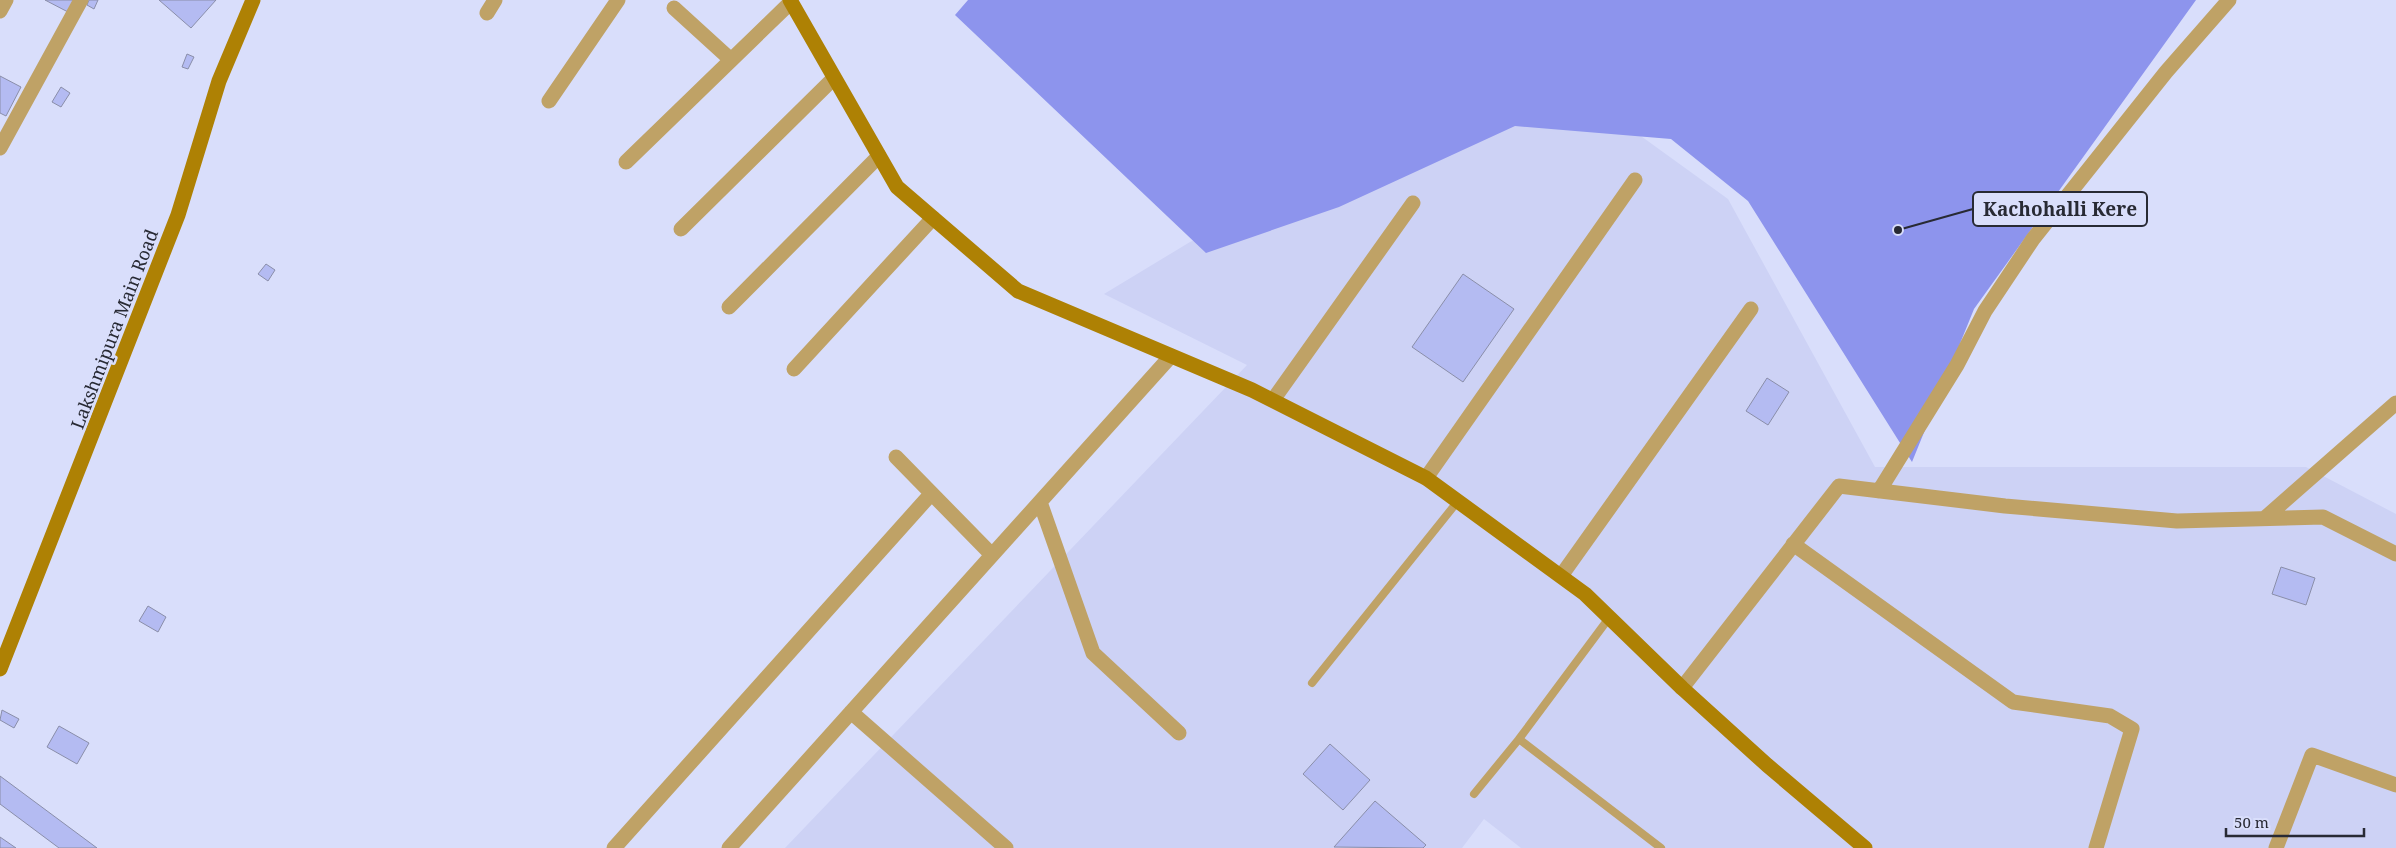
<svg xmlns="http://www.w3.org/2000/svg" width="2396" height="848" viewBox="0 0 2396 848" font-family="'Noto Serif',serif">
  <rect width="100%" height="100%" fill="#d9defb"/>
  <path fill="#cdd2f5" d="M1481,117L1627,126L1728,199L1875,467H2306L2396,514V848H1521L1484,819L1462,848H785L1247,365L1104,294L1190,242Z"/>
  <path fill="#8d94ed" d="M968,0H2196L1974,309L1912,462L1748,201L1671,139L1515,126L1339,207L1206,253L955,15Z"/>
  <path fill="#b4bbf2" stroke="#8a8ea9" d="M45,0H74L68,12Z
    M89,0H98L94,9L87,5Z
    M159,0H216L191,28Z
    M187,54L194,57L188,69L182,67Z
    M0,76L21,87L6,116L0,113Z
    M61,87L70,93L61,107L52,102Z
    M266,264L275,270L268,281L258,274Z
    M1463,274L1514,309L1463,382L1412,347Z
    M1767,378L1789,392L1768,425L1746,411Z
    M2281,567L2315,578L2306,605L2272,594Z
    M148,606L166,617L158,632L139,621Z
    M2,710L19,719L14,728L0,720Z
    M59,726L89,743L77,764L47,747Z
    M1330,744L1370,780L1343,810L1303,774Z
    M0,776L97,848H59L0,804Z
    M1375,801L1426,845L1423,848L1334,847Z
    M0,837L16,848H0Z"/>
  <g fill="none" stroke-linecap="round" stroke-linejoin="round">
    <path stroke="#bfa266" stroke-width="8" d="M1312,683L1458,501
      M1519,739L1609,618
      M1474,794L1519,739L1661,848"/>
    <path stroke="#bfa266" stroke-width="15" d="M674,8L730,59
      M0,11L6,0
      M487,13L495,0
      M549,101L618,0
      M0,148L81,0
      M626,162L791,2
      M681,229L834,78
      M729,307L879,156
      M794,369L933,218
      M1273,400L1413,203
      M896,457L992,555
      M1426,478L1635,180
      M1879,491L1957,365L1985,311L2033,239L2166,72L2229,0
      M1040,502L1093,653L1179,733
      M2265,518L2396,403
      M1793,544L2013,702L2110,716L2132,729L2096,848
      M1561,576L1751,309
      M1682,688L1839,486L2005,506L2177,521L2323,517L2396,554
      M851,712L1006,848
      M614,848L931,494
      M729,848L1171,356
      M2276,848L2312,755L2396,785"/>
    <path stroke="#ae8104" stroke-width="15" d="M790,0L897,187L1018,291L1252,390L1426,478L1585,594L1682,688L1767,765L1865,848
      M0,669L178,215L219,81L253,0"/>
  </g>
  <g text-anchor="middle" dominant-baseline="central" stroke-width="5" stroke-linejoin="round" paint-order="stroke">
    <g font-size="18" fill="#282a34" stroke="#d9defb">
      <text transform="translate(114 329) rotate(-69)">Lakshmipura Main Road</text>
    </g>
  </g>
  <path fill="none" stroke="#282a34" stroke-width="2" d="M1898 230L1973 209"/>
  <circle fill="#282a34" stroke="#d9defb" stroke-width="2" cx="1898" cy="230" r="5"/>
  <rect fill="#d9defb" stroke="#282a34" stroke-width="2" x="1973" y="192" width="174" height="34" rx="5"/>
  <g font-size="19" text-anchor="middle" font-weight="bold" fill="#282a34">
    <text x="2060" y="216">Kachohalli Kere</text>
  </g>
  <path d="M2226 828v8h138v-8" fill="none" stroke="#282a34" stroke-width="2.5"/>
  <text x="2234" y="828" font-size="15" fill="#282a34" stroke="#d9defb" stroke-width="4" paint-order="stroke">50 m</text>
</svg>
